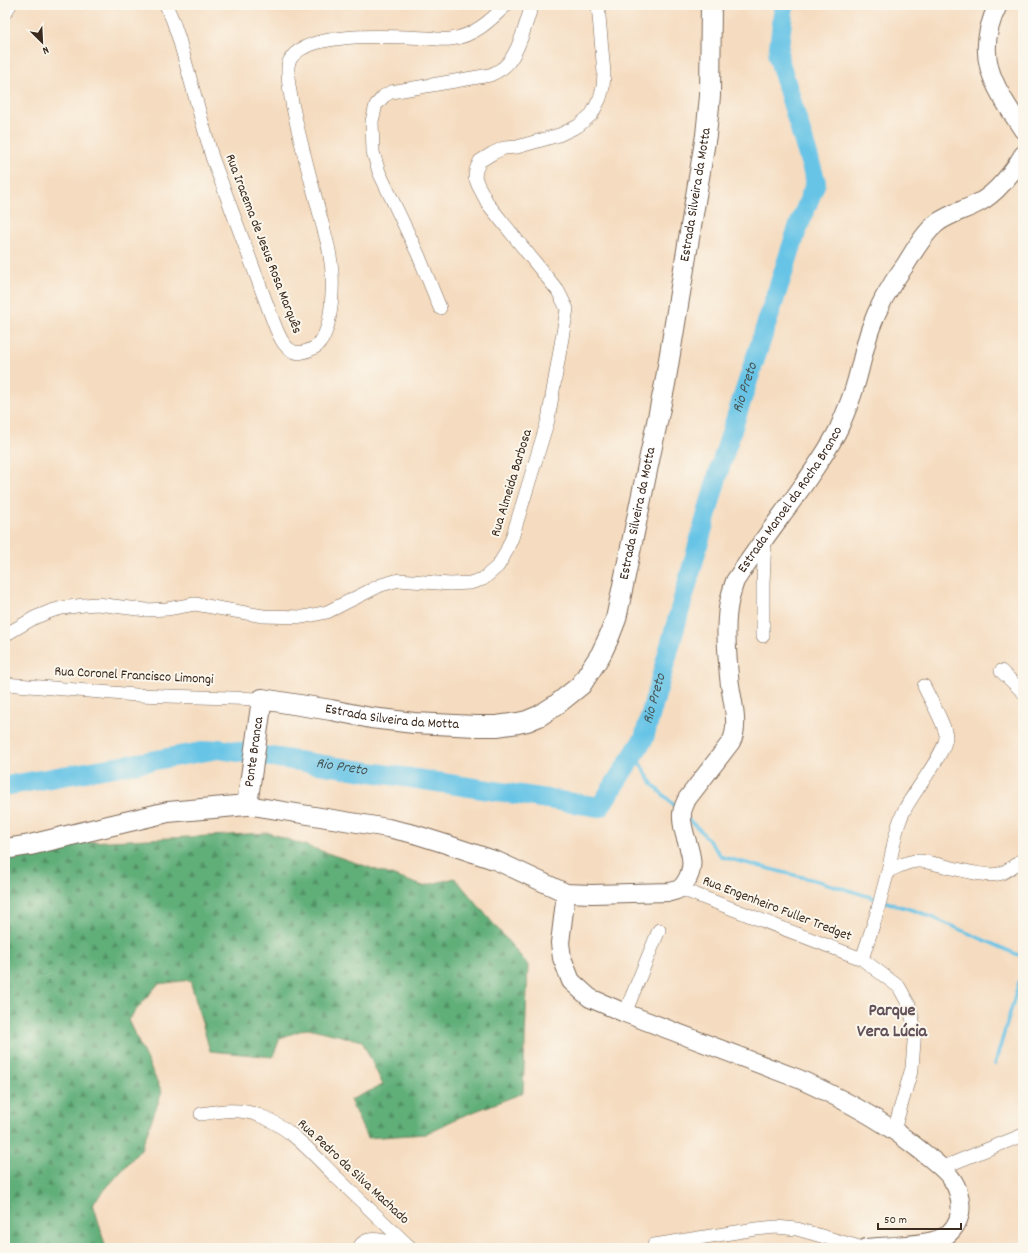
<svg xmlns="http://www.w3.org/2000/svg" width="1028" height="1253" viewBox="0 0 1028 1253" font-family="Dekko,sans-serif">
  <defs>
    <pattern id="forest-firs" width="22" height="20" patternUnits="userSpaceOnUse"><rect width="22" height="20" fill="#61af79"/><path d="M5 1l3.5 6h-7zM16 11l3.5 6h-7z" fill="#518f63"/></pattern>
  </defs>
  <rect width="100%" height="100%" fill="#fbf7ec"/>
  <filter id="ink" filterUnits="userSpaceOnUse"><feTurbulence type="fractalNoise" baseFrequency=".025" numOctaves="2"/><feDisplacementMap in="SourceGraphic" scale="8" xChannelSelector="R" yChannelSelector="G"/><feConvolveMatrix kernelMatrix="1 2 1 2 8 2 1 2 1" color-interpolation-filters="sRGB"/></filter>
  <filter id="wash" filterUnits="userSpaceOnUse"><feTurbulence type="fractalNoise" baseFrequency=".012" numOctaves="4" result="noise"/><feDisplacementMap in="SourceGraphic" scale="16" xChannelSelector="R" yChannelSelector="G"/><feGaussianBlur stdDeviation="0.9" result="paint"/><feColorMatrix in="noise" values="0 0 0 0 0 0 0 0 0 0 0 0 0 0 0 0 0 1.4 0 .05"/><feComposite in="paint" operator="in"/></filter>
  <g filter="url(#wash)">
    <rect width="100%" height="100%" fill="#f5dcc0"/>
    <path fill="url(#forest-firs)" stroke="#4e6c4c" d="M269,833L423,886L455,878L528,965L523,1093L460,1117L425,1134L367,1138L350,1100L383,1085L362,1041L308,1028L280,1038L273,1057L210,1051L190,980L158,984L128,1020L162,1092L141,1149L93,1203L106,1248H5V853L30,845Z"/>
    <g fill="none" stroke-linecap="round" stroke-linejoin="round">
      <path stroke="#68c4e6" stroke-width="3.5" d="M634,754L653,785L678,809
        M688,819L701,831L722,857L822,882L877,899
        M883,901L922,913L1023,957
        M995,1064L1023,969"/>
      <path stroke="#68c4e6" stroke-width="20" id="s1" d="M5,786L219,749L600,807L644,738L720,467L796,233L816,182L778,56L784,5"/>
    </g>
  </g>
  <g filter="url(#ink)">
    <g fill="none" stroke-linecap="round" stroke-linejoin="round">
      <defs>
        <path id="street" d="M166,5L173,21L179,39L212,157L272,318C277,331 285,357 303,352C308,351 312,349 317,346C334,330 334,277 330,256C328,242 323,228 320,215C312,184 303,152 296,121C293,109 285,73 289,62C302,29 398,37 427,38C435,39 443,40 451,39C474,36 490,21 506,5
          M5,13L10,5
          M440,308L418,254L379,172L373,152L372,121L376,105L384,96L391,92L490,75C497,72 504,68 508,63C520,48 526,23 532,5
          M5,635L34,618L51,611L62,608L84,605L97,604L146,610L167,609L195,604L263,616L303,617L313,615L327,612L381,585L399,580L450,584L470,583L483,579L498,566L505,554L512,538L548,420L567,309L558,291L488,204L478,185L475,177L476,170L480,161L493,153L504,148L517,147L559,135L578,126L592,114L600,98L603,87L604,73L598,5
          M763,636V584L765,538
          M1001,671L1023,692
          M5,684L136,695L262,699
          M888,871C893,850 895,828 905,809C914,791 945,754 946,737C946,725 929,698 924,686
          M681,889L862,959
          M625,1013L659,930
          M201,1114C219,1111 240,1108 258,1115C289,1126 311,1152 334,1175C359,1199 385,1224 411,1248
          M894,1130L912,1068L915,1029L909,1005L899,987L862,959L876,916L888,871C898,867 909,860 920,861C941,863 984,880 1002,873C1009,870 1016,864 1023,859
          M941,1168L1023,1135
          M654,1245L756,1229L776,1227L797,1229L863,1248
          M359,1248C366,1231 396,1244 409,1248"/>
        <g id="secondary">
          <path d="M998,5C972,57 995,87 1023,130"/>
          <path id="s2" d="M247,805L388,828L414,834L449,845L497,861L566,893L592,894L670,892C677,891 681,889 685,883C702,858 680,839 682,814C682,809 685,804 687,799L731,742C741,724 730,695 729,676C727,651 724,622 730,598C731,593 733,587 735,581C756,549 780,518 802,487C815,468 829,449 839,428C845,414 851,400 855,386C861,367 864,348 870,330C878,306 891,284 906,264C914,251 925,232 937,223C949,214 965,210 978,203C995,195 1014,171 1023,155"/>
          <path d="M566,893L560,943L562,958L571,981L582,991L590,998L625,1013L799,1079C832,1094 864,1110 893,1130C902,1136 911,1143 920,1150C929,1157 945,1169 951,1178C958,1187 962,1202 960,1213C958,1224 953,1231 944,1237C927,1246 886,1246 866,1248"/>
        </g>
        <g id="primary">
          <path id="s3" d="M5,849L30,845L100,828L168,812L247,805L262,699L331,710L371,718L414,723L476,726H497L518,723L527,721L539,716L556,705L581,685L601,654L609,637L616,619L665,384L706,135L710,96L711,5"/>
        </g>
      </defs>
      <use href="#street" stroke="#7c6857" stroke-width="14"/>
      <use href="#secondary" stroke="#7c6857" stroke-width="20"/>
      <use href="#primary" stroke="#7c6857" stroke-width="22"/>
      <use href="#street" stroke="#fff" stroke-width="13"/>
      <use href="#secondary" stroke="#fff" stroke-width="18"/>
      <use href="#primary" stroke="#fff" stroke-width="20"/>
    </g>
  </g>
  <g text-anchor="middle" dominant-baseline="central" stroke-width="4" stroke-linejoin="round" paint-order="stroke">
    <g font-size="14" fill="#3b2a1e" stroke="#fbf7ec">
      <text stroke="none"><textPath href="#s3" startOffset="1193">Estrada Silveira da Motta</textPath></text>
      <text transform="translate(263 244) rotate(69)">Rua Iracema de Jesus Rosa Marquês</text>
      <text transform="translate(512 483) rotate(-73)">Rua Almeida Barbosa</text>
      <text stroke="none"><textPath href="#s2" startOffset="876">Estrada Manoel da Rocha Branco</textPath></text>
      <text stroke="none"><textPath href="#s3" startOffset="869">Estrada Silveira da Motta</textPath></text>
      <text transform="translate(134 676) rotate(3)">Rua Coronel Francisco Limongi</text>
      <text stroke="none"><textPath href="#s3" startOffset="485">Estrada Silveira da Motta</textPath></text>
      <text stroke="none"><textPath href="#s3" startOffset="300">Ponte Branca</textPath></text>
      <text transform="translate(777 909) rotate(21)">Rua Engenheiro Fuller Tredget</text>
      <text transform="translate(353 1172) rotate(43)">Rua Pedro da Silva Machado</text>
    </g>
    <g font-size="15" font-style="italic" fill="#48585a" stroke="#fbf7ec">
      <text stroke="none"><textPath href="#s1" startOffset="1049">Rio Preto</textPath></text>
      <text stroke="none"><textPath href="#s1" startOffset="725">Rio Preto</textPath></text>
      <text stroke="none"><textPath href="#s1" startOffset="341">Rio Preto</textPath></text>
    </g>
    <g font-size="18" font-weight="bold" fill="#64525b" stroke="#fbf7ec">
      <text x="892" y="1011">Parque<tspan x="892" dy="21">Vera Lúcia</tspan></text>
    </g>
  </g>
  <rect width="1028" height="1253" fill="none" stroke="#fbf7ec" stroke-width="20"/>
  <g transform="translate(42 42) rotate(156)" stroke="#fbf7ec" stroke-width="3" paint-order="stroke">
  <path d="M0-3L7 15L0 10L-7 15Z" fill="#3b2a1e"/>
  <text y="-6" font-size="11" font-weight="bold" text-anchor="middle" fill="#3b2a1e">N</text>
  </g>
  <path d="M878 1223v6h83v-6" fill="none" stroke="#3b2a1e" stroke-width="2"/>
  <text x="884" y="1223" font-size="12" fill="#3b2a1e" stroke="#fbf7ec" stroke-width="3" paint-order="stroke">50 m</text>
</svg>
